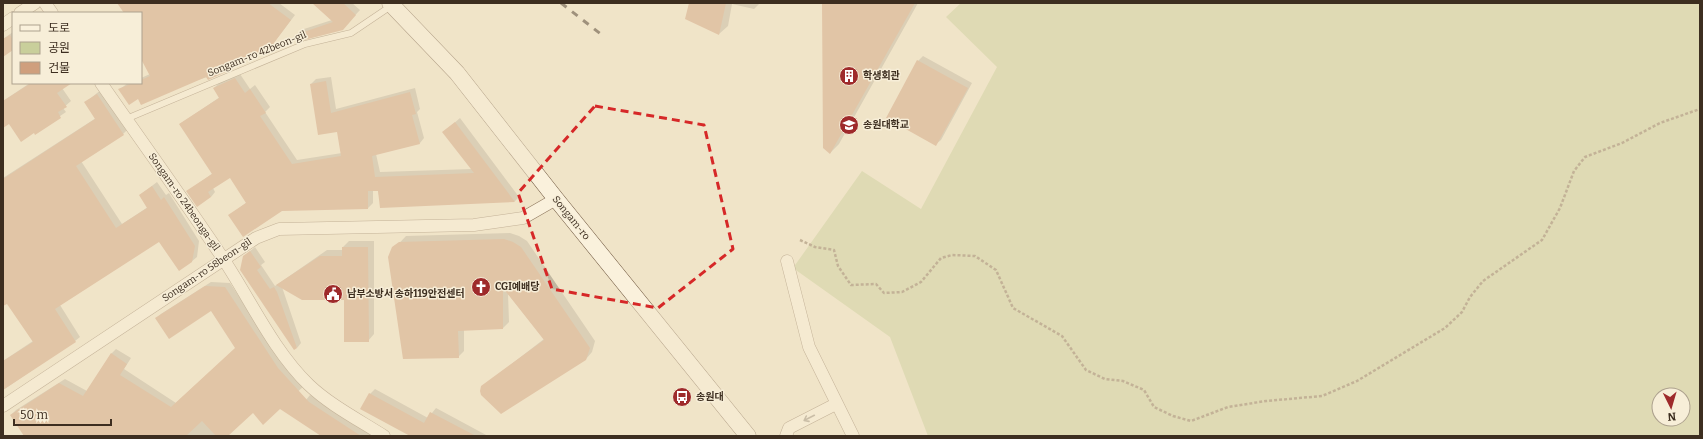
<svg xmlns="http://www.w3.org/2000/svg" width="1703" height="439" viewBox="0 0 1703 439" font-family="Bitter,'Noto Sans KR',serif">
  <rect width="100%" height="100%" fill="#f0e4c8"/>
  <path fill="#c9cf9b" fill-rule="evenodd" d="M961,3H1700V436H928L890,337L793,268L862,171L921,209L997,67L946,17ZM1659,395H1683V419H1659Z"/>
  <path fill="#0003" d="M119,3H279L295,15L272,45L234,65L230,70L139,98L120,89L128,83H141V78L150,74L141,57V13H125Z
    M313,3H352L360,10L347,24L299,34L304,29L332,20Z
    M690,3H760L754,9L732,4L728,26L719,34L687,19Z
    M823,3H918L839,144L830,153Z
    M13,32V49L3,56V39Z
    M923,56L972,83L941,140L936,144L887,117L918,61Z
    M240,74L250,89L255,85L270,107L265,112L297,160L342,153L338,131L311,84L316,79L331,77L336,109L415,88L420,109L417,112L424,138L420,143L376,154L380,172L472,169L444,132L460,118L519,197L515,201L381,207L378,190H373V203L368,208L282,210L230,215L247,202L230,176L213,188L215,192L211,197L188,191L213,173L180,124L220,97L214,88L219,83Z
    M30,83H71L62,88L71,101L63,108L66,112L35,133L9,123L3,127V101Z
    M102,89L128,129L123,134L81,161L122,224L148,207L140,195L157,182L166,195L169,193L199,241L197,257L191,262L160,240L60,305L80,337L75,341L3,390V361L33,341L7,302L3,305V178L96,118L86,102Z
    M510,233L519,236L527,241L595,341L592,352L586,359L501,413L482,387L544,339L508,294L509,322L503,328L464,329V351L458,357L391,252L406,236Z
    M349,241H374V334L368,341L345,298L282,287L301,343L297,348L244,256L255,247L265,262L261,265L275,286L327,250H343V247Z
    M211,282L230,283L283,363L304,386L263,423L253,412L227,436H25L11,415L16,410L65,379L87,391L111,354L116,349L131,358L124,369L176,403L236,348L211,310L156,319L161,314Z
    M375,389L428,418L436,408L488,436H412L370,394Z
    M310,395L374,436H323L306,400Z"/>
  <path fill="#cf9f7d" d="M117,3H268L291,20L268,51L228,68L230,70L208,80L206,77L141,105L138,99L129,105L118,89L133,83H141V80L150,76L141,59V13H124Z
    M312,3H343L356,15L343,30L300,41L298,34L333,22Z
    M689,3H726L719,35L685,19Z
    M822,3H915L830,154L823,148Z
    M10,35L13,40V50L3,57V39Z
    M917,60L968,88L936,146L886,118Z
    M235,78L245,93L250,89L266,113L260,116L292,164L341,156L337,132L318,135L310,84L326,81L331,113L410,92L416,114L412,115L420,144L372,156L375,177L474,173L442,132L455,122L515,202L380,208L378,191H368V209L282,211L243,237L228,215L246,203L230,178L208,192L211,197L197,207L186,191L212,174L179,124L219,98L213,88Z
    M31,83H72L57,93L67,107L58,112L61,118L35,135L34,133L21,142L9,124L3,128V101Z
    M97,94L124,135L76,166L116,228L147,208L139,195L152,186L161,200L164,197L195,246L192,262L179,271L159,242L55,309L76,342L3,390V361L33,342L7,304L3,306V179L95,119L84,102Z
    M504,239L513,242L521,247L590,348L586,360L501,414L481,395L480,391L481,386L544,340L503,288V329L458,331L459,358L403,359L388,257L392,247L399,242Z
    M342,247H368L369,342H344V300H302L276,285L320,256H342Z
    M250,251L261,267L257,270L270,289L274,287L277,292L297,348L294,350L240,270L243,256Z
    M205,286L225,287L278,368L309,402L361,436H321L280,409L263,425L253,413L228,436H216L202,421L186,436H24L10,415L59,383L83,396L111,353L127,364L120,375L171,407L235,348L211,311L169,339L155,318Z
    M369,393L424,423L430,412L476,436H410L360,409Z"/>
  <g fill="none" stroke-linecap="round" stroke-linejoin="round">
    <defs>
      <path id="lane" d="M126,119L305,44L351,33L391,6"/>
      <path id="street" d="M45,3L52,13
        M20,13L35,3
        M3,25L13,18
        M101,83C142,142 184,200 224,260C251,301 273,350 309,385C330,405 359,420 384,436
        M787,261L809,347L853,436
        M3,406L256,238L279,229L474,225L523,218L556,199
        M786,436L789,428L836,404"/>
      <path id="secondary" d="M390,3L457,73L556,199L748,436"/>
    </defs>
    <use href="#lane" stroke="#8d765c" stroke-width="7"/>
    <use href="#street" stroke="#8d765c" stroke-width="13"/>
    <use href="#secondary" stroke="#6f573f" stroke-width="17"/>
    <path stroke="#8d765c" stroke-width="2.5" stroke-dasharray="3 2" stroke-linecap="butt" d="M800,240L815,247L834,250L838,266L851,285L876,284L884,293L902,292L921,282L941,258L952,255L975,256L996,270L1013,308L1062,336L1086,370L1105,379L1123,381L1144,390L1154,407L1173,416L1191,421L1228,407L1266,401L1322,396L1357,381L1445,328L1462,312L1470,297L1483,281L1542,240L1560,208L1574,171L1585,157L1622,143L1660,123L1700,109"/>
    <use href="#lane" stroke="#faf1dc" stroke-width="6"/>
    <use href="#street" stroke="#faf1dc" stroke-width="12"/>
    <use href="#secondary" stroke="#faf1dc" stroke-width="16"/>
    <path stroke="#3d2e20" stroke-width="3" stroke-dasharray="7 7" stroke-linecap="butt" d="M561,3L602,35"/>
  </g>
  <defs><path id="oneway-shaft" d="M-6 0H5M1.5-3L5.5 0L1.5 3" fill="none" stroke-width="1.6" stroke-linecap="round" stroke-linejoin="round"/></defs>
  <use stroke="#9c907e" href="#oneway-shaft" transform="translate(809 418) rotate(153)"/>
  <path d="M0 0H1703V439H0ZM595,106L704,125L733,249L658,308L552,289L518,193Z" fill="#f0e4c8" fill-opacity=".55" fill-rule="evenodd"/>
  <path fill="none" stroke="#d62828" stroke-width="3" stroke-dasharray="8 5" stroke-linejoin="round" d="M595,106L704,125L733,249L658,308L552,289L518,193Z"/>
  <defs>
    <symbol id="building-disc" viewBox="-11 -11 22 22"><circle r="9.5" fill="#9e2a2b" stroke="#f7eed8"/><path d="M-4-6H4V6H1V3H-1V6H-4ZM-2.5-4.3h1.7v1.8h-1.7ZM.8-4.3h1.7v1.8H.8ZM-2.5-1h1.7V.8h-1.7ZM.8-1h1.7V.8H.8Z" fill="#fff"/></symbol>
    <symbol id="university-disc" viewBox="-11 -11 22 22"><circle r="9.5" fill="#9e2a2b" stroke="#f7eed8"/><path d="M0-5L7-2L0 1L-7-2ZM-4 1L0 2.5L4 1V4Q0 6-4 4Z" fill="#fff"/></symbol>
    <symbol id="church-disc" viewBox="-11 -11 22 22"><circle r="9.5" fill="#9e2a2b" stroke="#f7eed8"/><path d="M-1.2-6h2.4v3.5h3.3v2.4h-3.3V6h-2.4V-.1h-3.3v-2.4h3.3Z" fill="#fff"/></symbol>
    <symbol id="civic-disc" viewBox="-11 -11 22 22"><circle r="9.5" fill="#9e2a2b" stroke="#f7eed8"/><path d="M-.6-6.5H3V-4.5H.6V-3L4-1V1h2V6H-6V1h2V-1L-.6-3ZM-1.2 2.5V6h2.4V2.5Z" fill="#fff"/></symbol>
    <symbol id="bus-disc" viewBox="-11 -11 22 22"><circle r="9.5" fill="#9e2a2b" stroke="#f7eed8"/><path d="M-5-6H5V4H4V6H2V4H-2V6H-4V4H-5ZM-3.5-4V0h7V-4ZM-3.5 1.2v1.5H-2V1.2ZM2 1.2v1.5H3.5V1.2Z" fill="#fff"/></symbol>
  </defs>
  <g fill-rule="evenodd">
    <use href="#building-disc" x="838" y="65" width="22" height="22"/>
    <use href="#university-disc" x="838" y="114" width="22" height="22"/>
    <use href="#church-disc" x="470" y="276" width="22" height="22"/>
    <use href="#civic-disc" x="322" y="283" width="22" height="22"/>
    <use href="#bus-disc" x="671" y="386" width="22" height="22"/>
  </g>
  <g text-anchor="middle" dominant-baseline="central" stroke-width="3" stroke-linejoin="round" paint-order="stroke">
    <g font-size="10" fill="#3d2e20" stroke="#f7eed8">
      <text transform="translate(257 54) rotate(-22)">Songam-ro 42beon-gil</text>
      <text transform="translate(184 202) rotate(55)">Songam-ro 24beonga-gil</text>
      <text transform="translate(571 218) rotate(51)">Songam-ro</text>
      <text transform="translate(207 270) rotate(-34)">Songam-ro 58beon-gil</text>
    </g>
    <g font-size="10" font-weight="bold" fill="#3d2e20" stroke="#f7eed8" text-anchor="start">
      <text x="863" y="76">학생회관</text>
      <text x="863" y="125">송원대학교</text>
      <text x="495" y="287">CGI예배당</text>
      <text x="347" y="294">남부소방서 송하119안전센터</text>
      <text x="696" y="397">송원대</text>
    </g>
  </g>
  <rect width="1703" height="439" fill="none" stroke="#3d2e20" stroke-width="8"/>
  <rect x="12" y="12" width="130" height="72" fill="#f7eed8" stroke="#ada18e"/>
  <rect x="20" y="25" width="20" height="6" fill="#faf1dc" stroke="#ada18e"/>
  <text x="48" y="32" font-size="12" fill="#3d2e20">도로</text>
  <rect x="20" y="42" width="20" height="12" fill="#c9cf9b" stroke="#ada18e"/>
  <text x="48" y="52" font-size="12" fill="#3d2e20">공원</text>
  <rect x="20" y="62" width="20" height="12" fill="#cf9f7d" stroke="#ada18e"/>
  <text x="48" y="72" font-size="12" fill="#3d2e20">건물</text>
  <g transform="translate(1671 407) rotate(175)"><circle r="19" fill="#f7eed8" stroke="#ada18e"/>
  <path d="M0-3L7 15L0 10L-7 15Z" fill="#9e2a2b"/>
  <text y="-6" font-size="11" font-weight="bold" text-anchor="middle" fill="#3d2e20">N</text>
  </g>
  <path d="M14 419v6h97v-6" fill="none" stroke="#3d2e20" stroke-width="2"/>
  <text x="20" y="419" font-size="12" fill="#3d2e20" stroke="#f7eed8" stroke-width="3" paint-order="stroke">50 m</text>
</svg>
